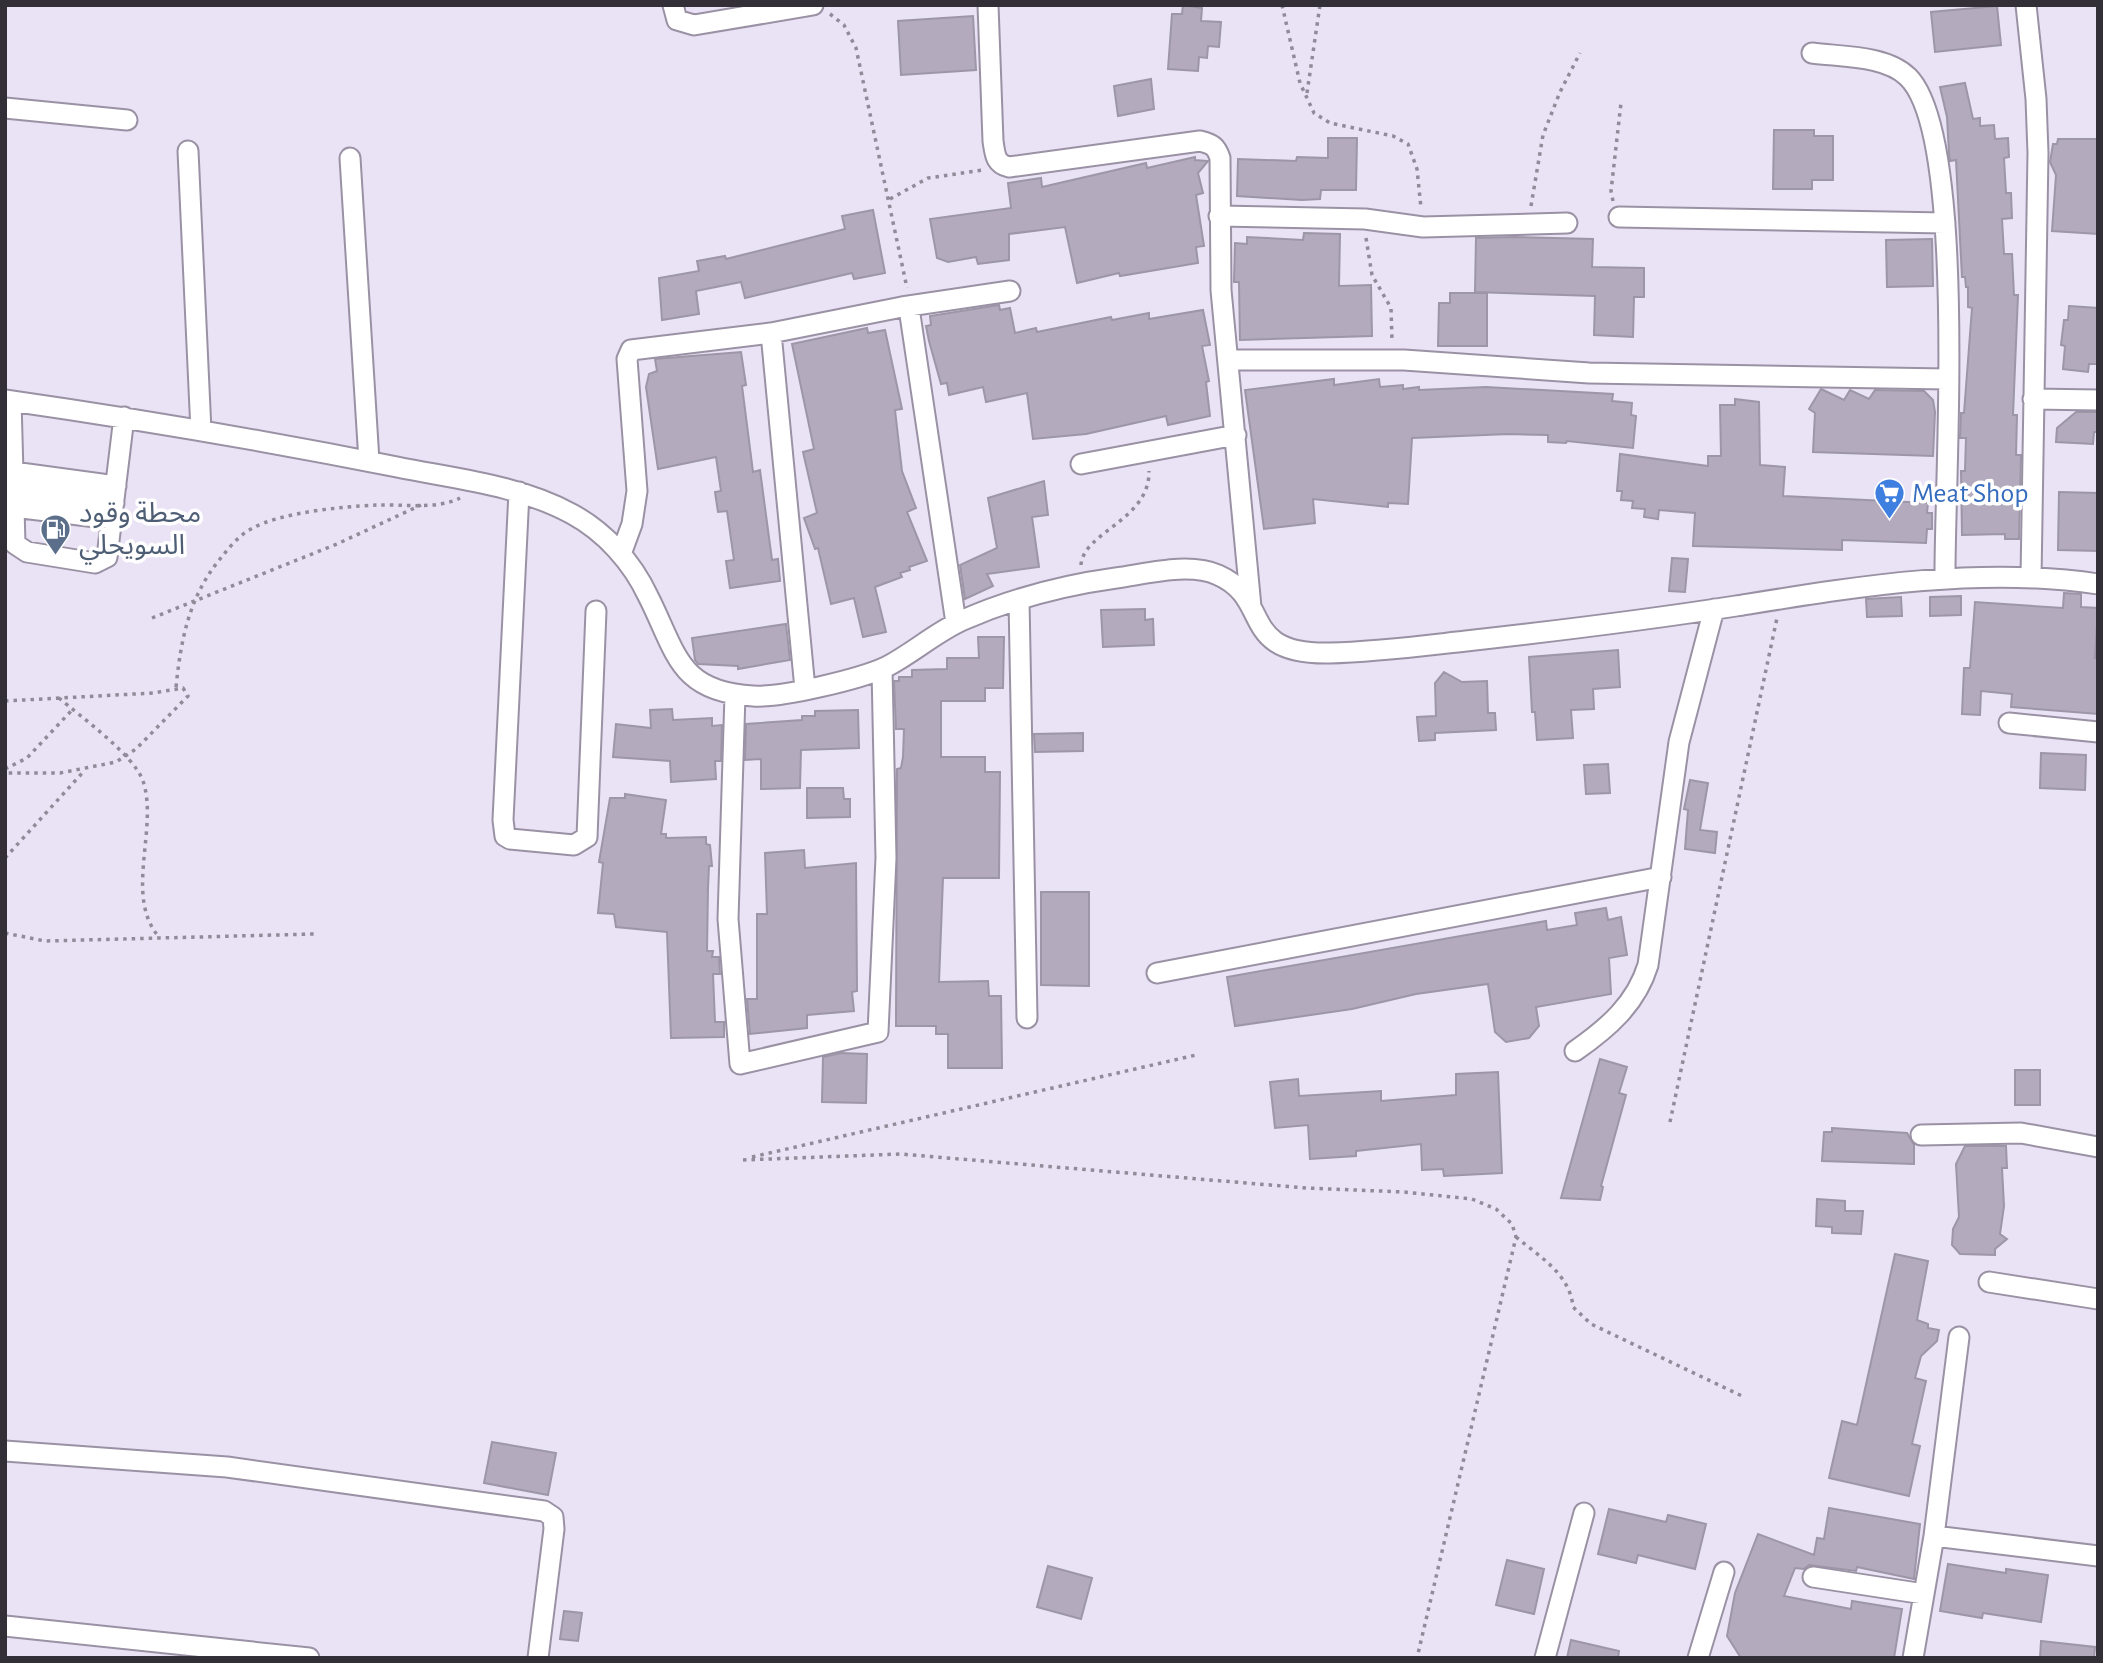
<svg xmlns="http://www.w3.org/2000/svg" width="2103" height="1663" viewBox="0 0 2103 1663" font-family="'Alegreya Sans','Noto Sans Arabic',sans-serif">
  <rect width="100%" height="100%" fill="#eae2f5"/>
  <path fill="#b3abbd" stroke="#9d96a7" stroke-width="2" d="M1183,5L1202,8L1201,21L1221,22L1219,47L1208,46L1207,58L1199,57L1198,71L1168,69L1172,14H1182Z
    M1997,6L2001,45L1935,52L1931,12Z
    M973,16L976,70L901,75L898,21Z
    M1151,79L1154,109L1118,116L1114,86Z
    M1965,83L1973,119L1980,118V126L1994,125L1995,139L2008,138L2009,157L2004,158L2006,193H2011L2012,218L2002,219L2004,254H2012L2014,295H2018L2013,415H2017L2016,455H2021L2019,539H2005V534L1962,535L1961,471H1965L1966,438H1960L1961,413H1964L1972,308L1968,307V287H1966L1965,277H1962L1956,160L1950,161L1949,154L1947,117L1940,87Z
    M1774,130H1814V136H1833V180H1812V189H1773Z
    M1328,138H1357L1356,190H1321L1320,199L1302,200L1237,196L1238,159L1296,161L1297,157L1328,158Z
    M2058,139H2098V234L2052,231L2056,175L2050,162L2053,144H2057Z
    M1195,157V160L1208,161L1198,173L1203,193L1196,195L1204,246L1196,247L1198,263L1120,276L1119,273L1077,283L1065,227L1009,234V260L978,264L976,257L948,262L937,258L930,219L1011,208L1008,183L1041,178L1042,187L1146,163L1147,168Z
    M873,210L885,273L854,279L852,273L745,298L741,282L696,291L699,314L662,320L659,278L699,271L697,261L725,256L726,259L845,229L842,216Z
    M1304,233L1340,234L1339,286L1371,285L1372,336L1240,340L1239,282H1234L1235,243L1247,244V237L1303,240Z
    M1513,237L1593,239L1592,267L1644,268V297H1634L1633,337L1594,335L1595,296L1475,292L1476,238Z
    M1932,239L1933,286L1887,287L1886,240Z
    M1450,293H1487V346H1438L1439,303H1450Z
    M999,305L1000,310L1010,308L1015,333L1036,328L1037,332L1111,317L1112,320L1149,313V319L1203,310L1210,345L1202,346L1209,381L1206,382L1210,416L1168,425L1166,416L1086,434L1033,439L1027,393L986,402L983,387L949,395L947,383L941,384L929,341L926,326L931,325L930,316Z
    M2069,306L2098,308V364H2089L2088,372L2063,369L2065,346L2061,345L2064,320H2068Z
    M867,328L868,333L885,330L902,409L895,410L902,471L916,508L907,512L927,561L909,567L910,570L900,573L902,577L875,587L886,632L863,637L854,598L831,604L818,548L815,549L804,518L817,513L803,452L814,449L792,344Z
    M741,352L746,385L742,386L753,472L760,470L772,560L778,559L780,581L730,588L726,561L734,560L727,511L718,512L715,492L721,491L716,457L658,469L646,387L649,374L657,371L655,359Z
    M1334,379V385L1379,379L1380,387L1403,385V389L1419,387V390L1486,387L1613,394L1612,401L1632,403L1631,415L1636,416L1633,448L1567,441L1566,443L1548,442V435L1509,434L1412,438L1408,504L1388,503V507L1313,499L1315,523L1264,529L1245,390Z
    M1821,389L1844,400L1850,390L1869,399L1875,390L1924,391L1933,400L1935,412L1933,456L1813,452L1815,413L1809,409Z
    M1735,399L1759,402L1760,465L1785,467L1783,496L1928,503L1927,513H1932V529H1927L1926,543L1842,540V550L1693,546L1695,513L1659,510L1658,519L1644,517L1645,509L1632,508L1633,501L1621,500L1622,491H1617L1620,454L1708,466V456H1721L1720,405H1735Z
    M2076,412H2098V432H2094L2093,444L2056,442L2057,428Z
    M1044,481L1048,515L1032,517L1039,567L987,574L993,586L965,599L960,565L997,548L988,498Z
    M2059,492L2098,493V551L2058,550Z
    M1672,558L1688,559L1685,592L1669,591Z
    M2064,593L2081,594V607L2098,608L2095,658H2098V714L2011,707L2012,694L1981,691L1980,715L1962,714L1964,668H1970L1975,602L2063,608Z
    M1961,596V615L1930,616V597Z
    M1901,597L1902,616L1867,617L1866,599Z
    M1145,609V620L1153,619L1154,645L1103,647L1101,610Z
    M786,624L790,660L738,669V666L698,664L695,660L692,638Z
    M978,637H1004L1003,688H985V701H941V757H985V772H1000L999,878H943L939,982L988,981L989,996H1001L1002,1068H948V1034H936V1026H896L897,769L901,768L903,757L904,729H896L894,681H899V677H912V670L947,669V658H979Z
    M1618,650L1620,687L1593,689L1594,709L1571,710L1573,738L1537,740L1535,712H1532L1529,657Z
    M1444,672L1462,682L1487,681L1488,713H1495L1496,730L1435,733V740L1419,741L1417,717L1436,716L1435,683Z
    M672,709L673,720L712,718V726L722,725L721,761H715L716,779L671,782L670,761L613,757L616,724L651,728L650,710Z
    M858,710L859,748L801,750L800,788L761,789V759L745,760L746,724L802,720V716H815V711Z
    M1083,733V751L1035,752L1034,734Z
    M2041,753L2086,755L2085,790L2040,788Z
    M1608,764L1610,793L1586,794L1584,765Z
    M1690,780L1708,783L1700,830L1717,832L1715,853L1685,849L1688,810L1684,809Z
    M807,788H843L844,799H850V817L807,818Z
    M625,794L666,800L661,834H666V838L706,837V844L710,845L712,866H709L708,888L707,951H713L712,957H719L720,974H713L715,1022H724V1037L671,1038L667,932L616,927L614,914L598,913L603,863L599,862L610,798H625Z
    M804,850L805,868L856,863L857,991L852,992L854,1011L807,1015V1028L750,1034L747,999H757V914H767L765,853Z
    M1041,892H1089V986L1041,985Z
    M1606,908L1608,920L1621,917L1627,955L1609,958L1611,994L1536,1007L1539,1026L1529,1038L1506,1042L1495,1032L1488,984L1416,994L1352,1009L1235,1026L1227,977L1546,921L1547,930L1577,925L1575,913Z
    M841,1053L867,1054L866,1103L822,1102L823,1057Z
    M1600,1059L1627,1067L1619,1093L1626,1095L1601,1186L1603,1187L1600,1200L1561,1198Z
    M2015,1070H2040V1105H2015Z
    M1498,1072L1502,1173L1444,1176L1443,1169L1422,1170L1421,1144L1356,1151V1156L1310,1159L1308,1125L1275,1128L1270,1082L1298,1079L1299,1096L1381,1091V1101L1456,1095V1074Z
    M1832,1128L1907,1133L1914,1145V1164L1822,1161L1824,1132H1832Z
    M1965,1146H2006L2007,1168H2002L2004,1206L2000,1234L2007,1239L1995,1249V1255L1960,1254L1952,1245L1953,1229L1959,1217L1956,1164Z
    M1817,1199L1845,1201V1211H1863L1861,1234L1832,1233V1227L1816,1226Z
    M1895,1254L1928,1261L1917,1320L1928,1324V1328L1939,1330L1937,1341L1921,1356L1915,1378L1926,1381L1912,1444L1920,1446L1909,1496L1829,1478L1842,1421L1857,1425Z
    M492,1442L556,1453L548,1495L484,1483Z
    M1829,1508L1920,1524L1914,1579L1857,1567L1856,1571L1809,1565L1804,1569L1795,1568L1784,1596L1851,1609L1852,1601L1902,1609L1894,1658H1741L1727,1636L1735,1593L1758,1534L1814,1555L1817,1538L1824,1539Z
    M1609,1509L1666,1522L1668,1515L1706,1524L1695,1569L1638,1555L1636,1563L1598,1554Z
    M1507,1560L1544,1569L1534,1614L1496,1605Z
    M1948,1564L2006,1573V1569L2048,1575L2041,1622L1983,1613L1982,1618L1940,1611Z
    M1048,1566L1092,1578L1081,1619L1037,1607Z
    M564,1611L582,1613L578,1641L560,1639Z
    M1571,1640L1619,1651L1618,1658H1567Z
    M2041,1641L2095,1647L2094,1658H2040Z"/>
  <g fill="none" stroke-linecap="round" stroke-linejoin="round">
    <defs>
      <path id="minor" d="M673,5L677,20L694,25L813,5
        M988,5L993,141C995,154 995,164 1009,167L1200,141C1212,144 1216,146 1220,158L1221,290L1251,607
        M2026,5L2036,99L2038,153L2031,578
        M1812,53C1841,57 1886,55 1908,77C1968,136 1944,485 1945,579
        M5,108L127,120
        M188,151L201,431
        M350,158L369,461
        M1219,216L1365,219L1423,227L1567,223
        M1619,217L1945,223
        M909,308L956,623
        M771,333L805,689
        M1228,360H1404L1589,373L1947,379
        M2033,399L2098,400
        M5,400C137,419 267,441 397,467C456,479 519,485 572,514C605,532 632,562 648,596C677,653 678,692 753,696C781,698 860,679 886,667C913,653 936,632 963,620C1011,599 1065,585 1116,578C1146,574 1189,562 1218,575C1273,599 1237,655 1330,653C1375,652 1421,646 1466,641C1556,631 1646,620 1736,606C1855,587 1978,566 2098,584
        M11,401L15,544L27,552L95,563L107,557L124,417
        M1081,464L1236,435
        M13,472L116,486
        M13,490L114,503
        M519,492L503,820L505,836L510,839L574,845L587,837L596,611
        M14,507L112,519
        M621,554L632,524L637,491L627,359L631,350L771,333L902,307L1010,291
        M1019,600L1027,1018
        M735,695L728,919L740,1064L878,1032L886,858L882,669
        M2009,723L2098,732
        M1157,973L1661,877
        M1575,1051C1608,1028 1636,1004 1648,965L1679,742L1714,609
        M1921,1135L2021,1133L2098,1147
        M1989,1282L2098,1299
        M5,1451L227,1467L544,1511L553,1517L554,1529L538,1658
        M1934,1536L2098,1556
        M1813,1577L1924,1594
        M5,1626L309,1658
        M1545,1658L1584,1513
        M1698,1658L1724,1572
        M1913,1658L1934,1536L1959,1337"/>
    </defs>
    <use href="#minor" stroke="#9a92a4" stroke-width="23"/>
    <path stroke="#908b98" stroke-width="3.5" stroke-dasharray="3.5 5" stroke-linecap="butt" d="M1282,5L1300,83L1314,113L1330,123L1393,136L1408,144L1417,169L1421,208
      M830,14L844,25L856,48L907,288
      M1307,93L1320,5
      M890,199L928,178L983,170
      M1613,201L1611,191L1621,103
      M1531,206L1543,135L1560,92L1580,53
      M1366,238L1372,275L1391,308L1392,340
      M1081,565C1083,532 1150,520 1149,471
      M152,618L337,544L421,505
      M176,687C181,639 189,597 220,559C229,548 238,536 251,529C281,512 341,507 376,505C402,504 436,510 460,498
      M59,698C81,717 134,755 143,781C159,828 123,898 160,938
      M5,701L153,693L183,688L188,696L136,749L116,762L60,773H5
      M5,769L27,758L72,710
      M5,858L85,770
      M5,933L45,941L314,934
      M1670,1122L1777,618
      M752,1157L1196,1055
      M743,1160L900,1154L1306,1188L1404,1192L1472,1199L1496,1209L1512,1224L1516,1237L1417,1658
      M1516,1237C1540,1257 1570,1274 1573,1307L1591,1324L1742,1396"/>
    <use href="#minor" stroke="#fff" stroke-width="19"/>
  </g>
  <defs>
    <symbol id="supermarket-pin" viewBox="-11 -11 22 30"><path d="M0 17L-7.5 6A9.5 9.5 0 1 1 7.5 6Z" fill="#3f7fe0" stroke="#fff"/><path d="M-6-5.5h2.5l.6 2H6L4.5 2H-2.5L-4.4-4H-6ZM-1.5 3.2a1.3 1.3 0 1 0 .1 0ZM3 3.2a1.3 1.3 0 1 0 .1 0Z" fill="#fff"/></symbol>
    <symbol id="fuel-pin" viewBox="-11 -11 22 30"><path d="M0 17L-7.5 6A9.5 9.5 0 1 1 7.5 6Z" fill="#5c6f8a" stroke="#fff"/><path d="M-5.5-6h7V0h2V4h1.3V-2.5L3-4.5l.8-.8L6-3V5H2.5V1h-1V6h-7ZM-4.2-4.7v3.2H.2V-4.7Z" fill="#fff"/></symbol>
  </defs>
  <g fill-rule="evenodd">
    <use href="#supermarket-pin" x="1872" y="476" width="35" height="47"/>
    <use href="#fuel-pin" x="38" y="512" width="35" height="47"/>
  </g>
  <g text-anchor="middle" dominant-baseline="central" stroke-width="7" stroke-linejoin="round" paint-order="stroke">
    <g font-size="28" fill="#366cbe" stroke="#fff" text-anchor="start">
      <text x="1912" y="494">Meat Shop</text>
    </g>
    <g font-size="28" fill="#4e5e75" stroke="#fff" text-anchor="start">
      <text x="79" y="514">محطة وقود<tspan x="79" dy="32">السويحلي</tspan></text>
    </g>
  </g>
  <rect width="2103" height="1663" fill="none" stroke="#322f36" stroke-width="14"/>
</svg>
